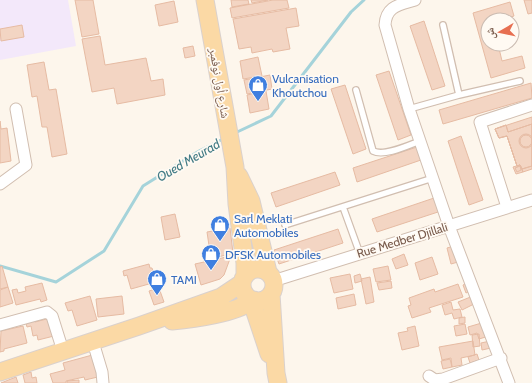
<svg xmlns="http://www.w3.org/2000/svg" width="532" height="383" viewBox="0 0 532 383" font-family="Cabin,'Noto Naskh Arabic',sans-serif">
  <rect width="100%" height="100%" fill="#fdf6ec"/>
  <path fill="#f3e8fa" d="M0,0H68L76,46L0,60Z"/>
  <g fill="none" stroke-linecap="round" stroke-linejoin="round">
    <path stroke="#a5d3da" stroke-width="3" d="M235,133L271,116L351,12L364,0
      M0,266L56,282L104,251L143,186L199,151L225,138"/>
  </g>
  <path fill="#f3d5c3" stroke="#e6bba3" d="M75,0H93L99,34L82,37Z
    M231,0H248L249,4L232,7Z
    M251,0H268L252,3Z
    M273,0H287L289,8L232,18L230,8Z
    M524,0H532V13L528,14Z
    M174,1L178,22L159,26L155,5Z
    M510,2L514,16L501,20H488V44H498L502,61L522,56L525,68L491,78L473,13Z
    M296,8L299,26L286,28L290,49L273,52L272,49L252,53L251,47L239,49L233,19Z
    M424,21L445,86L432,90L410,26Z
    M22,25L24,37L1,41L0,29Z
    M100,36L105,65L146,58L151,81L163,79L165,95L117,104L114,88L92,92L82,39Z
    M193,46L195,56L185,58L183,48Z
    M258,57L262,76L243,79L240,61Z
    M44,62L49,90L56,89L67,154L52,157L47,127H42L37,96L32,97L27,65Z
    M389,71L411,135L398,140L376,75Z
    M270,75L272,89L247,94L244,80Z
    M531,83L532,98L443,124L439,110Z
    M345,85L366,149L353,154L331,89Z
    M266,91L269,109L250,113L247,95Z
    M532,117V169L523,172L520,165L517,166L507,136L499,138L495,129Z
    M0,121L1,129L7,128L11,161L0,163Z
    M532,124V166L522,169L520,165L517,166L507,136L499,138L495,129L506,125L508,132Z
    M532,124V166L522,169L520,165L517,166L507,136L499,138L495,129L506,125L508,132Z
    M519 141a7 7 0 1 1 14 0a7 7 0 1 1-14 0Z
    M520 141a6 6 0 1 1 12 0a6 6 0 1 1-12 0Z
    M461,136L483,200L469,205L448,141Z
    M417,147L421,160L357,182L353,168Z
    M520,165L523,172L516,174L513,167Z
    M520,166L521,170L517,172L515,168Z
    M335,172L340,185L276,207L271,193Z
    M437,197L441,211L377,232L372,219Z
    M175,214L180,237L165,240L161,217Z
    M230,228L233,253L211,259L207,232Z
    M338,229L343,243L279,264L274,250Z
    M454,246L458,262L451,264L447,248Z
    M404,254L408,265L396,269L392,259Z
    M231,256L224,275L220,279L201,285L195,264Z
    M432,257L438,274L420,280L415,263Z
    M149,264L150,268H152L156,282L131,289L127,275L124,276L123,271Z
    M2,266L8,287L0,289V267Z
    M388,266L391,280L376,282L373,269Z
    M350,274L353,289L334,293L330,278Z
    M360,274L362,281L355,283L354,276Z
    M370,277L374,302L366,304L361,279Z
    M391,281L392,288L379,290L377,283Z
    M469,282L472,290L466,293L463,285Z
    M42,283L47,300L41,302L40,299L16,305L12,290L17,289L18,293L26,291L25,287Z
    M458,284L463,297L429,308L431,312L412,318L408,306L411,305L409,298L434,289L435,292Z
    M8,287L13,303L0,307V290Z
    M159,288L164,302L154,305L149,291Z
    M354,294L356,305L338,309L336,298Z
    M90,296L97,320L77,326L72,310L68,311L65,303Z
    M122,296L124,314L98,317L96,299Z
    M473,296L476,303L462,310L458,302Z
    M451,302L453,310L460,309L462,317L454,319L452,313L445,315L442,305Z
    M58,316L62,334L38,340L37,335L33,336L31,326L27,327L25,320L34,318L35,322Z
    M465,317V323L459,324V318Z
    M485,322L489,336L479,339L477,333L470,335L468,327Z
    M465,324L467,334L456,336L454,326Z
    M23,326L27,343L4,349V351L0,352L1,331Z
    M415,326L419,346L402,350L398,333L408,331L407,328Z
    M479,334L480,346L473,347L472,335Z
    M473,341L475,355L461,358L462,365L452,367L451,358L442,360L439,347Z
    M490,341L491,348L482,350L481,343Z
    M96,354L102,376L85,380L84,377L66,381V383H53L50,374L65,370L63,363Z
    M477,354L479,360L470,363L468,357Z
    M450,359L452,367L443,369L441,361Z
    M31,372L32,378L36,377L37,383H25L23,375Z
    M16,377L18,383H1Z
    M79,380V383H67V381Z"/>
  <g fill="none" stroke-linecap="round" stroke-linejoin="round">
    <defs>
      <path id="service" d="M356,90L373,151C384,157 409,145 420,141
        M459,95L520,81
        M409,109L459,95L443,25
        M343,207L360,254
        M285,225L433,178"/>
      <path id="minor" d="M415,0C399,5 386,6 385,25L409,109L449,226L509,383
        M0,184L26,165L16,109
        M507,207L480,122L532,105
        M273,281L532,200
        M0,325L47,312L52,316L63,351
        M93,342L102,372L103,383
        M429,376L435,380L443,379L501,358"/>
      <path id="primary" d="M205,0L235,167L237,204L245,263V275
        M239,176L251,201L268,272
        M242 285a16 16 0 1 1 32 0a16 16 0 1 1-32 0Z
        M271,294L276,373L278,383
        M254,300L255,312L269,354
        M172,321C193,319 238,313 253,300
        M0,372L139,326L221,297L242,283"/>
    </defs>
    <use href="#service" stroke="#d1beb0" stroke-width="8"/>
    <use href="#minor" stroke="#d1beb0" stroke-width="13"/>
    <use href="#primary" stroke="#dad1cd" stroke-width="19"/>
    <use href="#service" stroke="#fff" stroke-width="5.5"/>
    <use href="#minor" stroke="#fff" stroke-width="11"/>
    <use href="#primary" stroke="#fbd9a5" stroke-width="17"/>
  </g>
  <defs>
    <symbol id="shop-pin" viewBox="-11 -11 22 30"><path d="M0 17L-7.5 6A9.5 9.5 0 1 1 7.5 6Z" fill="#3f7fe0" stroke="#fffaf3"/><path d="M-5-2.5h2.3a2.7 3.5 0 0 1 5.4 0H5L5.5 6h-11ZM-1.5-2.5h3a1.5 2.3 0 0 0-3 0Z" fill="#fff"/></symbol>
  </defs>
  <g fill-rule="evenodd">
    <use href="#shop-pin" x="247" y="74" width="22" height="30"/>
    <use href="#shop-pin" x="209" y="214" width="22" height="30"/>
    <use href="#shop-pin" x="200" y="243" width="22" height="30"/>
    <use href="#shop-pin" x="146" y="268" width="22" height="30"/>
  </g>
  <g text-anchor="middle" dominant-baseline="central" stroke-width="3.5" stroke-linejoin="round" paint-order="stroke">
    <g font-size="12" fill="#366cbe" stroke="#fffaf3" text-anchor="start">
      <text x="272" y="78">Vulcanisation<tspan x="272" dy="14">Khoutchou</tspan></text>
      <text x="234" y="218">Sarl Meklati<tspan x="234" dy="14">Automobiles</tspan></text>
      <text x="225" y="254">DFSK Automobiles</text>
      <text x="171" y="279">TAMI</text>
    </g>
    <g font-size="12" fill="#7a5c4d" stroke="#fffaf3">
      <text transform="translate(220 83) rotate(80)">شارع أول نوفمبر</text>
      <text transform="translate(402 240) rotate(-17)">Rue Medber Djillali</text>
    </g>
    <g font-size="13" font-style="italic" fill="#437c86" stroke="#fffaf3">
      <text transform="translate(188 160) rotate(-30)">Oued Meurad</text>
    </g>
  </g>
  <g transform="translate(500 32) rotate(261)"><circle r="19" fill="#fffaf3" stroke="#cabbb1"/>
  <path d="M0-3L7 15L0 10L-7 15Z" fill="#e76f51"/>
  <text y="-6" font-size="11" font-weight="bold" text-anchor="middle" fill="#7a5c4d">ش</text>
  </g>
</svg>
